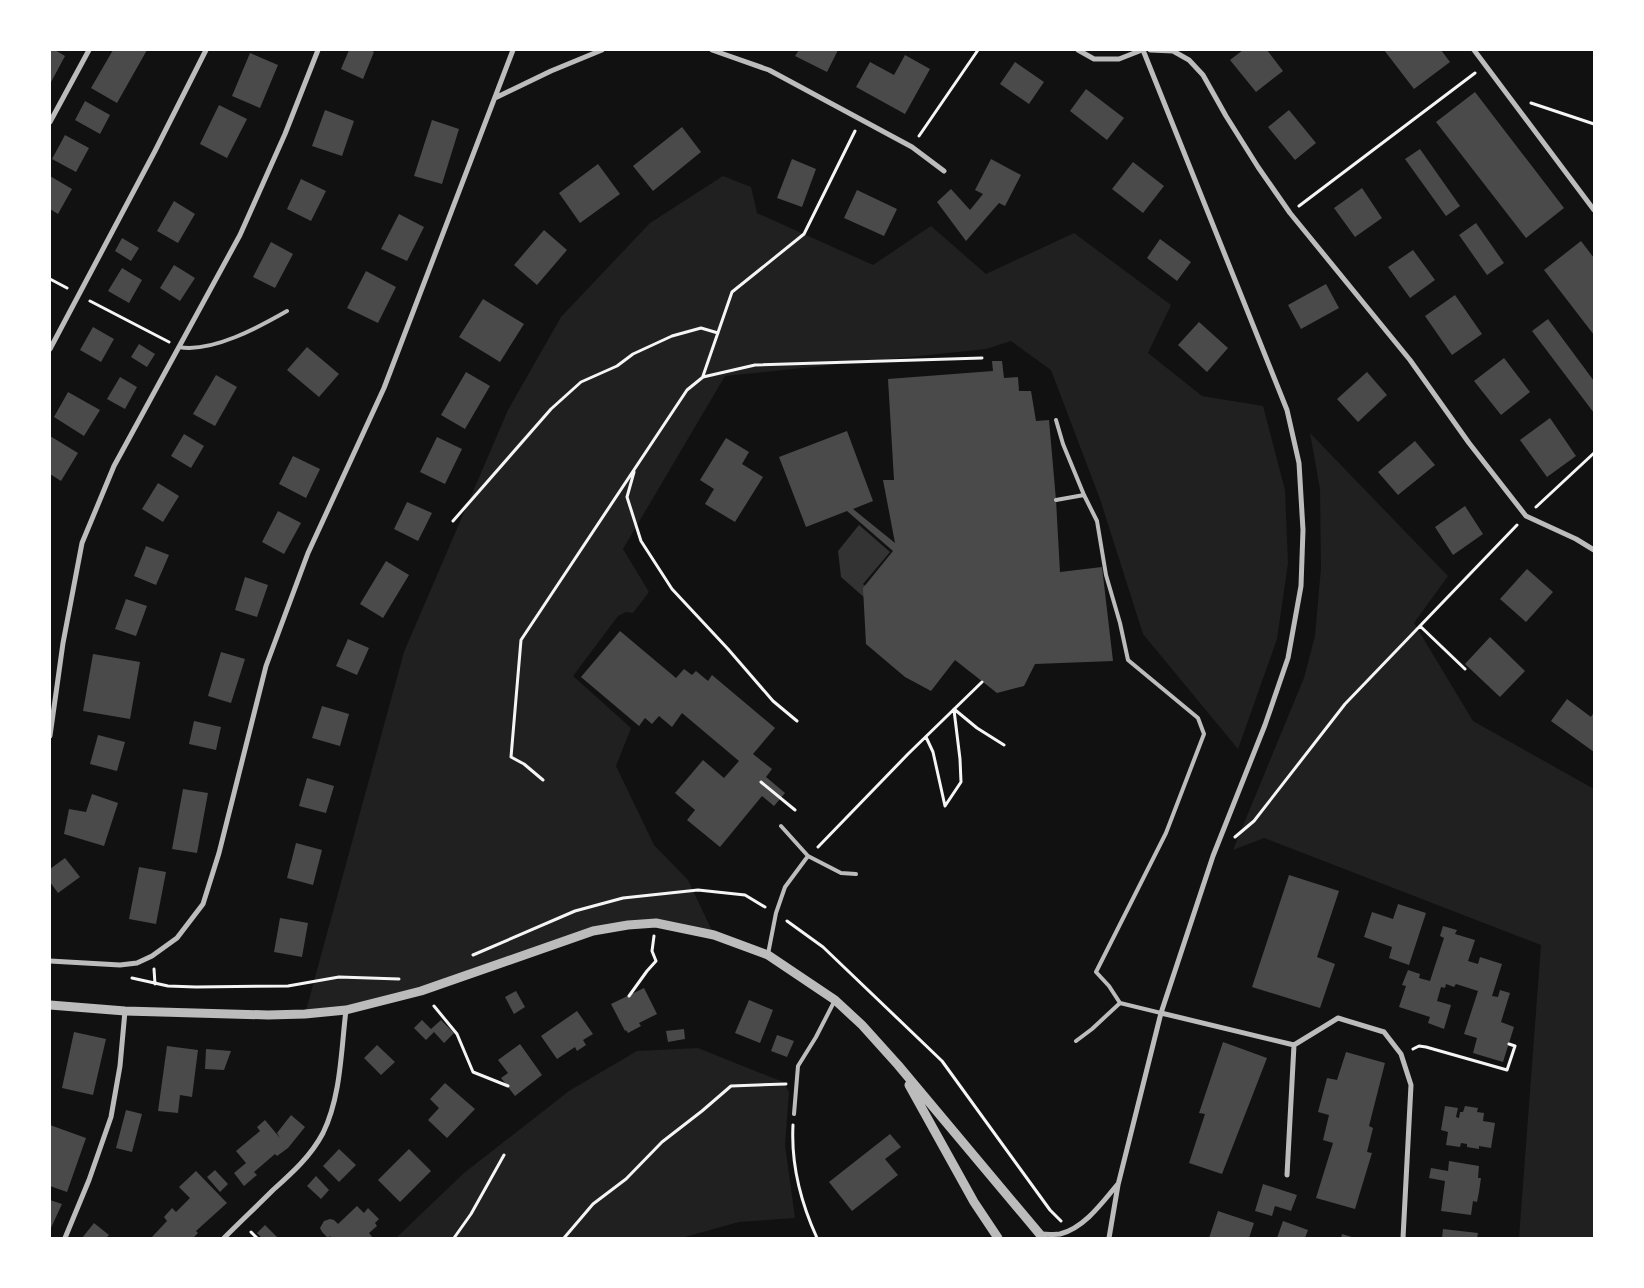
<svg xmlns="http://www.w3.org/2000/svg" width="1644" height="1288" viewBox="0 0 1644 1288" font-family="Inter,sans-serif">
  <rect width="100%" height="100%" fill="#111"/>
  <path fill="#202020" d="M723,176L751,187L757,213L873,265L931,226L986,274L1074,233L1171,305L1148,353L1202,396L1263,406L1285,490L1288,563L1277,639L1238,749L1143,634L1100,499L1051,370L1011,341L986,349L725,376L623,549L649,592L633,613L626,612L618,616L573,676L631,728L616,766L654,845L688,880L714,935L656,923L612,927L424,989L305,1014L404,652L508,410L561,317L650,223Z
    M1310,433L1448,576L1414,623L1473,721L1594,789V1238H1519L1541,945L1264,838L1233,850L1304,678L1315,636L1321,568L1320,489Z
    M698,1048L783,1082L789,1092L785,1145L795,1218L739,1222L681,1238H396L464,1173L569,1091L637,1051Z"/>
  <path fill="#333" d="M859,525L890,552L863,584L879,598L873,605L841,577L838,551Z"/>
  <path fill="#4a4a4a" d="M50,50H55L65,56L50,84Z
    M113,50H147L117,103L91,88Z
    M349,50H370L374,52L363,79L341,69Z
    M799,50H838L827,72L795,56Z
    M1243,50H1267L1283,71L1256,92L1230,60Z
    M1384,50H1441L1450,62L1414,89Z
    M250,53L278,65L260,108L232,96Z
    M905,55L930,69L905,114L856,87L870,62L894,75Z
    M1015,62L1044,82L1029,104L1000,84Z
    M1086,89L1124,118L1107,140L1070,111Z
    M1475,92L1564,208L1526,238L1436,122Z
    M85,101L110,115L100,134L75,120Z
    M219,105L247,119L227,158L200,144Z
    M325,110L354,121L342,156L312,146Z
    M1289,110L1316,143L1295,160L1268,127Z
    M432,120L459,129L442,184L414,176Z
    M682,127L701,152L653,191L633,166Z
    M65,135L89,148L76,172L52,159Z
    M1420,149L1460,206L1446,216L1405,159Z
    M792,159L816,169L802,207L777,198Z
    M991,159L1021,175L1005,206L999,203L966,241L937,202L951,189L970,210L983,194L975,190Z
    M1133,162L1164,186L1143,213L1112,189Z
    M598,164L620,194L580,223L559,193Z
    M50,176L72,189L58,214L50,209Z
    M301,179L326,191L311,221L287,209Z
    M1362,188L1382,218L1355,237L1334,208Z
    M857,190L897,209L884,236L844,218Z
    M174,201L195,214L178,243L157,231Z
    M399,214L424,227L407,261L381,249Z
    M1476,223L1504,263L1487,275L1459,235Z
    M544,230L567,250L537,285L514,265Z
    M122,238L139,248L131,261L115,251Z
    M1160,239L1191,262L1177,281L1147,258Z
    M1581,241L1594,258V335L1544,270Z
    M271,242L293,254L275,288L253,277Z
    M1413,250L1435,280L1410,298L1388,267Z
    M174,265L195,278L180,301L160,288Z
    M122,268L142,280L129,303L108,291Z
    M366,271L396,287L378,323L347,308Z
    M1326,284L1339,308L1301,329L1288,305Z
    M1455,295L1482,334L1452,355L1425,316Z
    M483,299L524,324L500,362L459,337Z
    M1548,319L1594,381V413L1532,331Z
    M1199,322L1228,348L1207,372L1178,345Z
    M93,327L114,339L101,362L80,350Z
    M139,344L155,354L147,367L131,357Z
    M307,347L339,374L319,397L287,370Z
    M1504,358L1530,392L1501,415L1474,381Z
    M992,361H1002L1004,378L1018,377L1019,391H1031L1036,421L1049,420L1056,500L1060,572L1102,567L1113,661L1035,664L1024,686L997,693L955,660L931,691L905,677L866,644L863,588L893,551L847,511L806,527L779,457L847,431L873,501L853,509L895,543L883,480H894L888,379L993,371Z
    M466,372L490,386L465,429L441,415Z
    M1367,372L1387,395L1358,422L1337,399Z
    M216,375L237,387L215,426L193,414Z
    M120,377L137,387L125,409L107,399Z
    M68,392L100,410L84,436L54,417Z
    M1550,418L1576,456L1547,477L1520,440Z
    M184,434L204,446L191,468L171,456Z
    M50,436L78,453L61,481L50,474Z
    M437,437L462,449L445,484L420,472Z
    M726,438L749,452L742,464L763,477L735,522L705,504L714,489L700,480Z
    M1415,441L1435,465L1398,495L1378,472Z
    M293,456L320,469L306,498L279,484Z
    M158,483L179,496L163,522L142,509Z
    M407,502L432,513L418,541L394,529Z
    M1465,506L1483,534L1453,555L1435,527Z
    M278,511L301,523L284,554L262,542Z
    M146,546L169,555L156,585L134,576Z
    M386,561L409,575L383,618L360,604Z
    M1527,569L1553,592L1526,622L1500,599Z
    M245,577L268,585L257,617L235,610Z
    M126,599L147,606L136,636L115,629Z
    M620,631L676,678L684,669L692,675L696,671L708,681L712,675L775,728L753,754L772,769L766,777L785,793L774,806L762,796L720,847L687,820L695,810L675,793L703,760L724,778L739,761L682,713L672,727L659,716L652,724L645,718L639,726L581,677Z
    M1490,637L1525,671L1500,697L1465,664Z
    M348,639L369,648L357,675L336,666Z
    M221,652L245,659L231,703L208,696Z
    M93,654L140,662L130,719L83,711Z
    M1567,699L1591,717L1594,712V752L1551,721Z
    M322,706L349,714L340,746L312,738Z
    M194,721L221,727L216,750L189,744Z
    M98,735L125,742L117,771L90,764Z
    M307,778L334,786L326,813L299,806Z
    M183,789L208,793L197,853L172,849Z
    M92,794L118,803L104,846L64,834L69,809L86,812Z
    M296,843L322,850L313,885L287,878Z
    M65,858L80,877L58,893L50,882V869Z
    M139,867L166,872L156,924L129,919Z
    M1289,875L1339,891L1317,957L1335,964L1320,1008L1252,987Z
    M1398,904L1426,913L1409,965L1389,958L1392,947L1364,937L1372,912L1393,919Z
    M280,918L308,923L302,957L274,952Z
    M1443,926L1457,930L1455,934L1475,940L1468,961L1478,964L1480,957L1502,964L1492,996L1498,997L1500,990L1510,993L1501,1022L1514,1027L1503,1062L1473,1053L1477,1038L1464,1034L1478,991L1456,984L1454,987L1446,984L1445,988L1441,987L1437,1001L1451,1005L1444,1029L1428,1023L1430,1017L1399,1007L1406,986L1402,985L1408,970L1420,974L1419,978L1430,981L1444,938L1440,936Z
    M644,988L657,1014L639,1023L641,1026L628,1033L626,1030L625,1031L611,1004Z
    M516,991L525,1007L514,1014L505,997Z
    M749,1000L773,1010L760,1043L735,1033Z
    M577,1011L593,1034L583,1040L586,1045L577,1051L575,1047L557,1059L541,1036Z
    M422,1020L431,1029L441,1020L454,1033L444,1043L434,1032L426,1040L414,1028Z
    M684,1029L685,1039L668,1042L666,1031Z
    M74,1032L106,1039L93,1095L62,1088Z
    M777,1035L794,1041L787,1057L771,1051Z
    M1223,1042L1267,1058L1222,1174L1189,1163L1205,1114L1199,1113Z
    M520,1044L542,1075L515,1096L501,1078L508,1073L498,1060Z
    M377,1045L395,1062L381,1075L364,1058Z
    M167,1046L198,1050L192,1097L180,1095L178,1113L158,1111Z
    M206,1049L231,1051L224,1070L205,1069Z
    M1346,1052L1385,1063L1369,1126L1373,1128L1367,1152L1372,1153L1355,1209L1316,1198L1333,1143L1323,1140L1329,1115L1318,1112L1327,1078L1337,1080Z
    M445,1083L475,1109L447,1138L428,1120L439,1108L430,1099Z
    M1445,1106L1458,1108L1456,1117L1459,1118L1460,1112H1463L1465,1106L1478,1108L1477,1112L1484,1113L1483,1121L1495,1123L1491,1148L1479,1146V1149L1467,1147V1144L1461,1143L1460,1147L1446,1145L1448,1132L1441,1130Z
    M126,1110L142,1114L132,1152L116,1148Z
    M291,1115L305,1127L288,1148L277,1156L275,1154L254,1172L257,1175L244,1186L234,1173L246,1163L236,1151L260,1131L257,1127L265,1120L280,1138L277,1133Z
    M50,1125L86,1138L67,1192L50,1186Z
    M890,1134L901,1147L885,1159L898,1175L852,1211L829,1182Z
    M339,1149L356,1165L339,1182L323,1166Z
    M409,1149L431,1171L400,1202L378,1180Z
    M1449,1161L1479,1166L1478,1178H1481L1479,1192L1477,1202L1473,1201L1471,1215L1441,1211L1445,1181L1429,1178L1431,1168L1448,1171Z
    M215,1170L228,1184L220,1192L207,1177Z
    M196,1171L227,1203L196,1231L198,1233L193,1238H151L167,1221L164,1217L172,1208L176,1212L190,1198L179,1187Z
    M316,1176L329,1190L321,1199L307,1186Z
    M1263,1184L1297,1195L1291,1211L1275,1206L1272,1216L1255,1211Z
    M50,1200L62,1204L50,1230Z
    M357,1206L364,1213L368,1208L379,1219L375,1223L377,1226L369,1233L373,1238H332L330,1236L328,1238L322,1232L320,1228L324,1221L330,1219L334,1220L338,1224Z
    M1218,1211L1254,1223L1249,1238H1209Z
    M1283,1221L1308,1230L1305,1238H1277Z
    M94,1223L109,1235L106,1238H82Z
    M265,1225L278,1238H262L257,1233Z
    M1443,1229L1478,1233L1477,1238H1442Z
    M1342,1234L1355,1238H1341Z"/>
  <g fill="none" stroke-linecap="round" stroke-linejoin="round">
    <path stroke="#f5f5f5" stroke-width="3" d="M1531,103L1594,124
      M919,136L978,50
      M1299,206L1475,73
      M50,279L67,288
      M90,301L169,342
      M703,376L732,292L804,234L855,131
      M634,472L627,497L641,541L672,589L728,649L773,701L797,721
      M1536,507L1594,453
      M453,521L551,409L581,382L617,366L633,354L672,336L701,328L718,333
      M1420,626L1465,669
      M954,709L977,728L1004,745
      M926,737L933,752L945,806L961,782L960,759L954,710
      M543,780L524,764L511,757L521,640L687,390L703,377L755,365L982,358
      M761,782L795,810
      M1235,837L1254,821L1345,704L1517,525
      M818,847L908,754L982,682
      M787,921L823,947L942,1061L1050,1210L1061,1221
      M473,955L575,911L623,898L698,890L745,895L765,907
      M154,969L155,984
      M132,978L168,986L196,987L288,986L339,977L399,979
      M629,996L647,971L656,961L652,951L654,936
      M434,1006L457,1034L473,1072L508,1086
      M1413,1049L1419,1046L1426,1047L1507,1070L1515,1046L1509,1044
      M793,1125C791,1163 801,1203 817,1238
      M251,1232L257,1238
      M454,1238L471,1214L504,1155
      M564,1238L593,1204L626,1179L662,1142L702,1111L731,1086L786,1084"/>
    <path stroke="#bcbcbc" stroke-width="4" d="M179,347C212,353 259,327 287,311
      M1056,420L1063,444L1084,495L1097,521L1106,575L1120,623L1128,660L1198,718L1204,734L1166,833L1096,972L1109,986L1120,1003L1161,1013
      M1056,500L1084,495
      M781,826L808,856L841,873L856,874
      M768,954L776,913L785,887L808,856
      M1076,1041L1092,1029L1120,1003
      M794,1114L798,1066L816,1037L835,1000"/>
    <path stroke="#bcbcbc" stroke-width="5" d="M712,50L769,70L912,147L944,171
      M1078,50L1094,59H1119L1142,50
      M1150,50L1173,51L1189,60L1203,75L1226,116L1258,167L1290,213L1410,360L1469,443L1526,516L1576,539L1594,550
      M1474,50L1594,210
      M495,98L551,71L602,50
      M50,122L89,50
      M50,349L155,151L206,50
      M50,736L63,643L82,543L114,466L240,235L285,134L318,50
      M50,961L120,965L137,963L152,956L177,938L203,904L219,853L266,666L308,553L384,388L513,50
      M1161,1013L1294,1045L1338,1018L1384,1032L1401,1054L1411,1085L1403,1238
      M1287,1175L1294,1045
      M1040,1234C1046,1234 1054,1235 1060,1234C1084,1228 1102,1203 1117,1185
      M65,1238L89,1180L111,1117L120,1066L125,1011
      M224,1238C240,1222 257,1206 273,1190C292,1173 311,1156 323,1133C341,1096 341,1051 346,1010
      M1109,1238L1118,1185L1161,1013L1213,856L1265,725L1288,658L1301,586L1303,530L1299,463L1287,410L1143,50"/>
    <path stroke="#bcbcbc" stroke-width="9" d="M50,1005L125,1011L268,1015L305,1014L346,1010L421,991L593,931L628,925L656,923L714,935L768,955L835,1000L862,1025L898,1065L1043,1238
      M909,1085L974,1202L998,1238"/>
  </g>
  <rect width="1644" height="1288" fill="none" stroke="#ffffff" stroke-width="102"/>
</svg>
